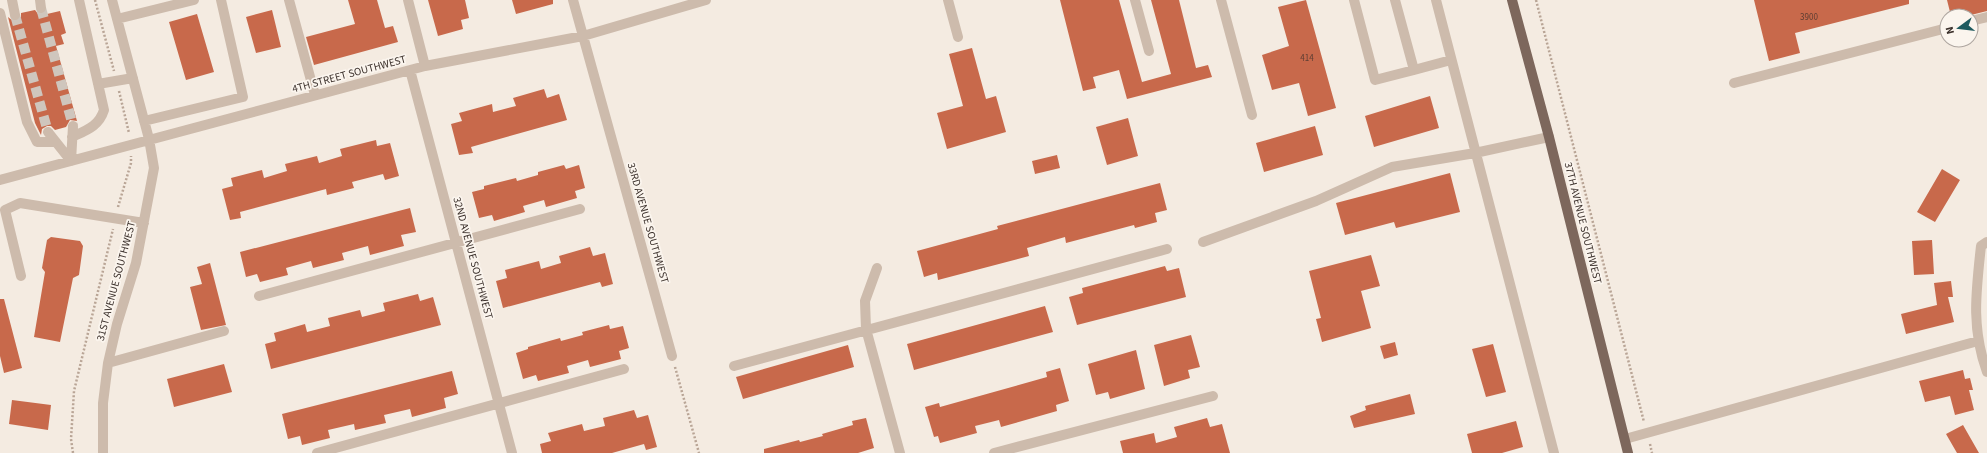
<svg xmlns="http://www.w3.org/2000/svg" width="1987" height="453" viewBox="0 0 1987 453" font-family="'Source Sans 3',sans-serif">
  <rect width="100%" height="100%" fill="#f4ebe1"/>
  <path fill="#c8694b" d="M348,0H377L385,28L393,26L398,42L314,65L306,37L355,24Z
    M428,0H465L469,18L461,20L463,29L438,36Z
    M512,0H553V4L516,14Z
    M1060,0H1119L1142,82L1171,74L1151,0H1179L1196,68L1208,65L1212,77L1127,99L1119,70L1093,77L1096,88L1083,91Z
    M1306,0L1336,108L1308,116L1299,83L1272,90L1262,55L1289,46L1278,7Z
    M1754,0H1909V4L1795,33L1800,53L1769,61Z
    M1947,0H1987V11L1967,16H1951Z
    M35,10L38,14H41L46,12L47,14L60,11L66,33L61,35L64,44L56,46L77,121L70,120L66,127L55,130L51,126H47L42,129L41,135L35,123L8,17L13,21H17L21,17V13Z
    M272,10L281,47L256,53L246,17Z
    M197,14L214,72L186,80L169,22Z
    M972,48L986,99L996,96L1006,132L947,149L937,113L963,106L949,54Z
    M544,89L547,98L559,94L567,120L471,147L473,153L459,155L451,124L462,121L459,113L492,104L493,112L516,106L513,98Z
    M1430,96L1439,128L1374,147L1365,116Z
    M1128,118L1138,156L1107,165L1096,127Z
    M1315,126L1323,155L1264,172L1256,143Z
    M376,140L377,146L390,143L399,176L385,180L383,174L352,182L354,188L327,195L326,189L240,212L241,218L230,220L222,189L233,186L231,178L262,170L264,178L287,171L285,164L317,156L319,163L342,156L340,149Z
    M1057,155L1060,168L1035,174L1032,161Z
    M564,165L566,169L579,165L585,188L575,191L577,198L546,207L544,200L523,206L525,212L494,221L492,215L479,218L472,192L484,189V186L516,178L517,181L538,175V172Z
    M1942,169L1960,180L1935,222L1917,212Z
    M1450,173L1460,212L1396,228L1394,222L1345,235L1336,203Z
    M1160,183L1167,210L1155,213L1157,222L1135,228L1134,225L1066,243L1065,237L1027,248L1029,256L938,280L937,273L924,277L917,251L998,229L997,226Z
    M410,208L416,232L401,235L404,246L370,255L368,246L342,253L344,260L313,268L311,261L286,268L288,275L260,282L257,274L246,277L240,252Z
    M51,237L80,241L83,246L79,275L73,278L60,342L34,337L45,272L42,268L47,240Z
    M1932,240L1934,274L1914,275L1912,241Z
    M590,247L593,256L605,253L613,284L602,287L600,282L503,308L496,281L507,278L505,270L539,261L541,269L561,263L559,256Z
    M1371,255L1380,286L1361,291L1371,328L1322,342L1316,319L1321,318L1309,271Z
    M210,263L226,325L201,330L190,287L202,284L197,267Z
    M1165,266L1167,271L1179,268L1186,297L1077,325L1069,297L1083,293L1082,288Z
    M1951,281L1953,297H1948L1954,322L1906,334L1901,314L1937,305L1934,283Z
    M418,294L420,301L433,297L441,325L271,369L265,344L276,341L274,333L305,324L307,332L330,326L328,318L360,310L362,317L385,311L383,303Z
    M0,299H4L22,368L4,373L0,356Z
    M1045,306L1053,332L914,370L907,344Z
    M609,325L610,329L623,326L629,348L619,351L621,359L590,367L588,360L567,366L569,373L538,381L536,375L523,379L516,353L528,349V347L560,338L561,341L583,335L582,332Z
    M1191,335L1200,367L1188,370L1190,378L1164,386L1154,345Z
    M1395,342L1398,355L1384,359L1380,346Z
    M1493,344L1506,392L1486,397L1472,349Z
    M848,345L854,367L743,399L736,377Z
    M1136,350L1145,389L1110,399L1108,392L1096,395L1088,364Z
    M224,364L232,392L174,407L167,379Z
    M1060,368L1069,401L1056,405L1057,411L1001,427L999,420L975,426L977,433L940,443L938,436L934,437L925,407L939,403L940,407L1047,377L1046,372Z
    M1963,370L1965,379L1970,378L1973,390H1969L1974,410L1955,415L1950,396L1925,402L1919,381Z
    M452,371L458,394L444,398L446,408L412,417L410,409L384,415L386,423L355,430L354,424L328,430L330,438L302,445L300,436L288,439L282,414Z
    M1410,394L1415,414L1354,428L1350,416L1366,410L1365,406Z
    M12,400L51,405L48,430L9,424Z
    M634,410L637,418L648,415L657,447L646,450L644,444L612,453H542L540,444L551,441L548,433L582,424L584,431L605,426L603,418Z
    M866,418L874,448L858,453H764V449L799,440L800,442L823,436L822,434L853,425L852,421Z
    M1207,418L1210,427L1222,424L1230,453H1123L1120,441L1154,433L1156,443L1177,437L1174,427Z
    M1516,421L1523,447L1502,453H1472L1467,434Z
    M1963,425L1979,453H1957L1946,434Z"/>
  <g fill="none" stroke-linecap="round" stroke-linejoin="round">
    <path stroke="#cfc6bd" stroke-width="10" stroke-dasharray="10 5" stroke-linecap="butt" d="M41,8L73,126
      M15,15L48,132"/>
    <path stroke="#b9a596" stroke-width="2.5" stroke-dasharray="2 2" stroke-linecap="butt" d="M95,0L114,71
      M1536,0L1644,422
      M119,91L129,133
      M118,207L131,163V156
      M675,367L699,453
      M1650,444L1652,453
      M73,453L71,439L74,391L113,229"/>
    <path stroke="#cdbbac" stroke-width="10" d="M12,0L15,15
      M40,0L41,8
      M289,0L315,95
      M408,0L425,66
      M573,0L672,356
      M948,0L958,37
      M1135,0L1149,51
      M1221,0L1252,115
      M1354,0L1375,80L1414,70
      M1395,0L1414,70L1451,60
      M1436,0L1554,453
      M0,13L27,122L37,142H56
      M117,19L194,0
      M1971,21L1987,17
      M410,70L512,453
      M1734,83L1947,28
      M98,84L133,78
      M144,121L243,97L221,0
      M48,132L71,161
      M72,137C87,130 99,126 104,110L79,0
      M71,161L73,126
      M0,180L425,66L583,36L706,0
      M1203,242L1316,201L1392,167L1475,153L1549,137
      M1987,242L1981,246C1976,292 1971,328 1987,372
      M877,268L865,301L866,329L900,453
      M21,276L5,210L20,203L144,223
      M259,296L580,209
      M108,363L224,331
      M734,366L1167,249
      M1625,439L1978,341
      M103,453V403L108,363L117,324L136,263L154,168L149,139L112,0
      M317,453L624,369
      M994,453L1213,396"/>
    <path stroke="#7d675c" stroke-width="10" d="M1512,0L1549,137L1628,453"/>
  </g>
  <g text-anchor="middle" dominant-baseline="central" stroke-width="3.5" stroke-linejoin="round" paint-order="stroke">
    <g font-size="9" fill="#5e3e33">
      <text x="1809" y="17">3900</text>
      <text x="1307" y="58">414</text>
    </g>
    <g font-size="11" fill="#3b302b" stroke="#fbf5ee">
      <text transform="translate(349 74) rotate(-15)">4TH STREET SOUTHWEST</text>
      <text transform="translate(648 223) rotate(74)">33RD AVENUE SOUTHWEST</text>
      <text transform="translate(1583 223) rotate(76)">37TH AVENUE SOUTHWEST</text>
      <text transform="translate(473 258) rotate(75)">32ND AVENUE SOUTHWEST</text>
      <text transform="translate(116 281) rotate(-75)">31ST AVENUE SOUTHWEST</text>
    </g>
  </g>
  <g transform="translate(1959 28) rotate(255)"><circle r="19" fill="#fbf5ee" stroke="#aea6a0"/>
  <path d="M0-3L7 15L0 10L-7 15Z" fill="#1f5a5e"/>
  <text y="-6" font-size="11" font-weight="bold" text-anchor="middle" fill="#3b302b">N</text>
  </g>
</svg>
